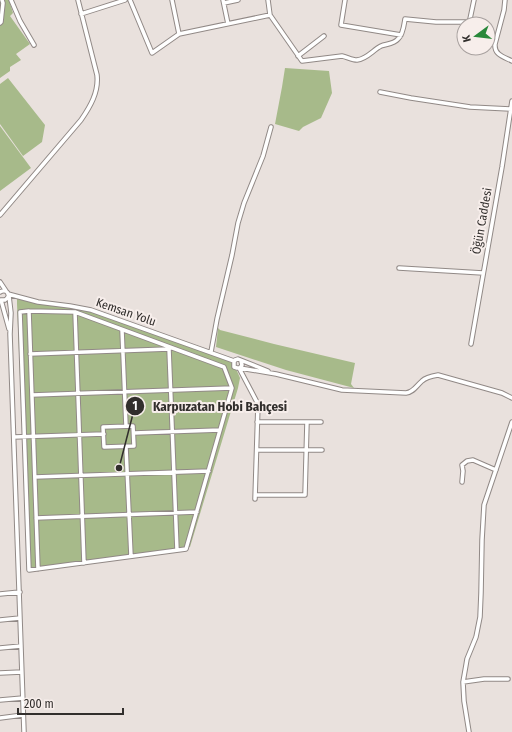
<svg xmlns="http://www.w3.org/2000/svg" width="512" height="732" viewBox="0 0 512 732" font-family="'Fira Sans Condensed',sans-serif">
  <rect width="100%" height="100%" fill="#e9e1dd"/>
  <path fill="#a7ba8a" d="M0,0H9L13,13L10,16L30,44L16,54L21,60L10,67V71L0,78Z
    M285,68L329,71L332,93L321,118L303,127L299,131L275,124L282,87Z
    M8,78L45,125L42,142L23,156L0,124V84Z
    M0,126L31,168L0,191Z
    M21,296L36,303L75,305L223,358L232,363L237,371L240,378L238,388L190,547L28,569L17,304V299Z
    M218,328L220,330L274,344L355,363L351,384L354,388L286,370L216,347Z"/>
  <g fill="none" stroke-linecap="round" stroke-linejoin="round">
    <defs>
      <path id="minor" d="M11,0L20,21L34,45
        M130,0L152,53L179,34L270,15L268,0
        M172,0L179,34
        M223,0L228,24
        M345,0L341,25L401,35
        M505,0L504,10L495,44C494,55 504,57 512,61
        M224,3L238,0
        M81,14L125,0
        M270,15L302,61L342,56C347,57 352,60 357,60C367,59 373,50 381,46C386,44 394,44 398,39C403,35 404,25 405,19L436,22H468L470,19L474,0
        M0,23L1,22L3,3L2,0
        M298,56L324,36
        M380,92L411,98L470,107L511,109
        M0,215L81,120C90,107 99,92 97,75L78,0
        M399,268L483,273
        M0,282L6,291
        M0,292C7,288 12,296 5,300H1
        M8,294L38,302L70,306L91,310L234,361
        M9,296L11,313L10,334L24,732
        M1,300L9,329
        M29,311L75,312L224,367L232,388L186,549L29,570L20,312Z
        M29,311L38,569
        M75,312L84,563
        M122,330L126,426
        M471,344L502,167L512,101
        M170,347L169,349L177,550
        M211,352L217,319L232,255L238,223L244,203L263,156L271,127
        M30,354L169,349
        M241,361L242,365L240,368H237L234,367V362L235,360L238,359L268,371
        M239,368L258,404L255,499
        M240,368L276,374L342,390L406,393C414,392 416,386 422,381C426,377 432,376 438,375L502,393L512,398
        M32,395L232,388
        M257,422H321
        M133,426L134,446L104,447L103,427Z
        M134,433L220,430
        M14,437L104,434
        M126,447L131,556
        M257,450H322
        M35,477L209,471
        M462,482L463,471L462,465L467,461L473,460L496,470
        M256,495H305L307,422
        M36,518L197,512
        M0,594L20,592
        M0,620L20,618
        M0,648L21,646
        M0,673L22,672
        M463,682L484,679H508
        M0,700L23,698
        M0,718L23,715
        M469,732L464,701L463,682L466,665L467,659L476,637L480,617L481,593L482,540L484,505L512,422"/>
    </defs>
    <use href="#minor" stroke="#918986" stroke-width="5.5"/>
    <use href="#minor" stroke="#fff" stroke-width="3.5"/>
  </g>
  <g text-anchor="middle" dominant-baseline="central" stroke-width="4" stroke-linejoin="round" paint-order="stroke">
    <g font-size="12" fill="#312e2c" stroke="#f7eeeb">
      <text transform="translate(482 221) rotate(-80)">Öğün Caddesi</text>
      <text transform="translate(126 312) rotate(19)">Kemsan Yolu</text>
    </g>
  </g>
  <path fill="none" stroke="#312e2c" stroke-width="1.5" d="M119 468L135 406"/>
  <g fill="#312e2c" stroke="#f7eeeb" stroke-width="1.5">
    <circle cx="119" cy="468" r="4"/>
    <circle cx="135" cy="406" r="10"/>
  </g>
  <g font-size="12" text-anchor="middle" font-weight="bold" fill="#fff">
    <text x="135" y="410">1</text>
  </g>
  <g font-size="13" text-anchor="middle" font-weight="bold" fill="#312e2c" stroke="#f7eeeb" stroke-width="4" stroke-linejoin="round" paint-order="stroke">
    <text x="220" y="411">Karpuzatan Hobi Bahçesi</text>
  </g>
  <g transform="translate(476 36) rotate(255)"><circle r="19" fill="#f7eeeb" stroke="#a8a19f"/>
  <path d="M0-3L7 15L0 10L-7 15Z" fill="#29883a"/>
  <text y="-6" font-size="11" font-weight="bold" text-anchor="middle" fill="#312e2c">K</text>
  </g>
  <path d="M18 708v6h105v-6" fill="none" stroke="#312e2c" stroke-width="2"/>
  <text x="24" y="708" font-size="12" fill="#312e2c" stroke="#f7eeeb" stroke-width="3" paint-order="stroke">200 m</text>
</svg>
